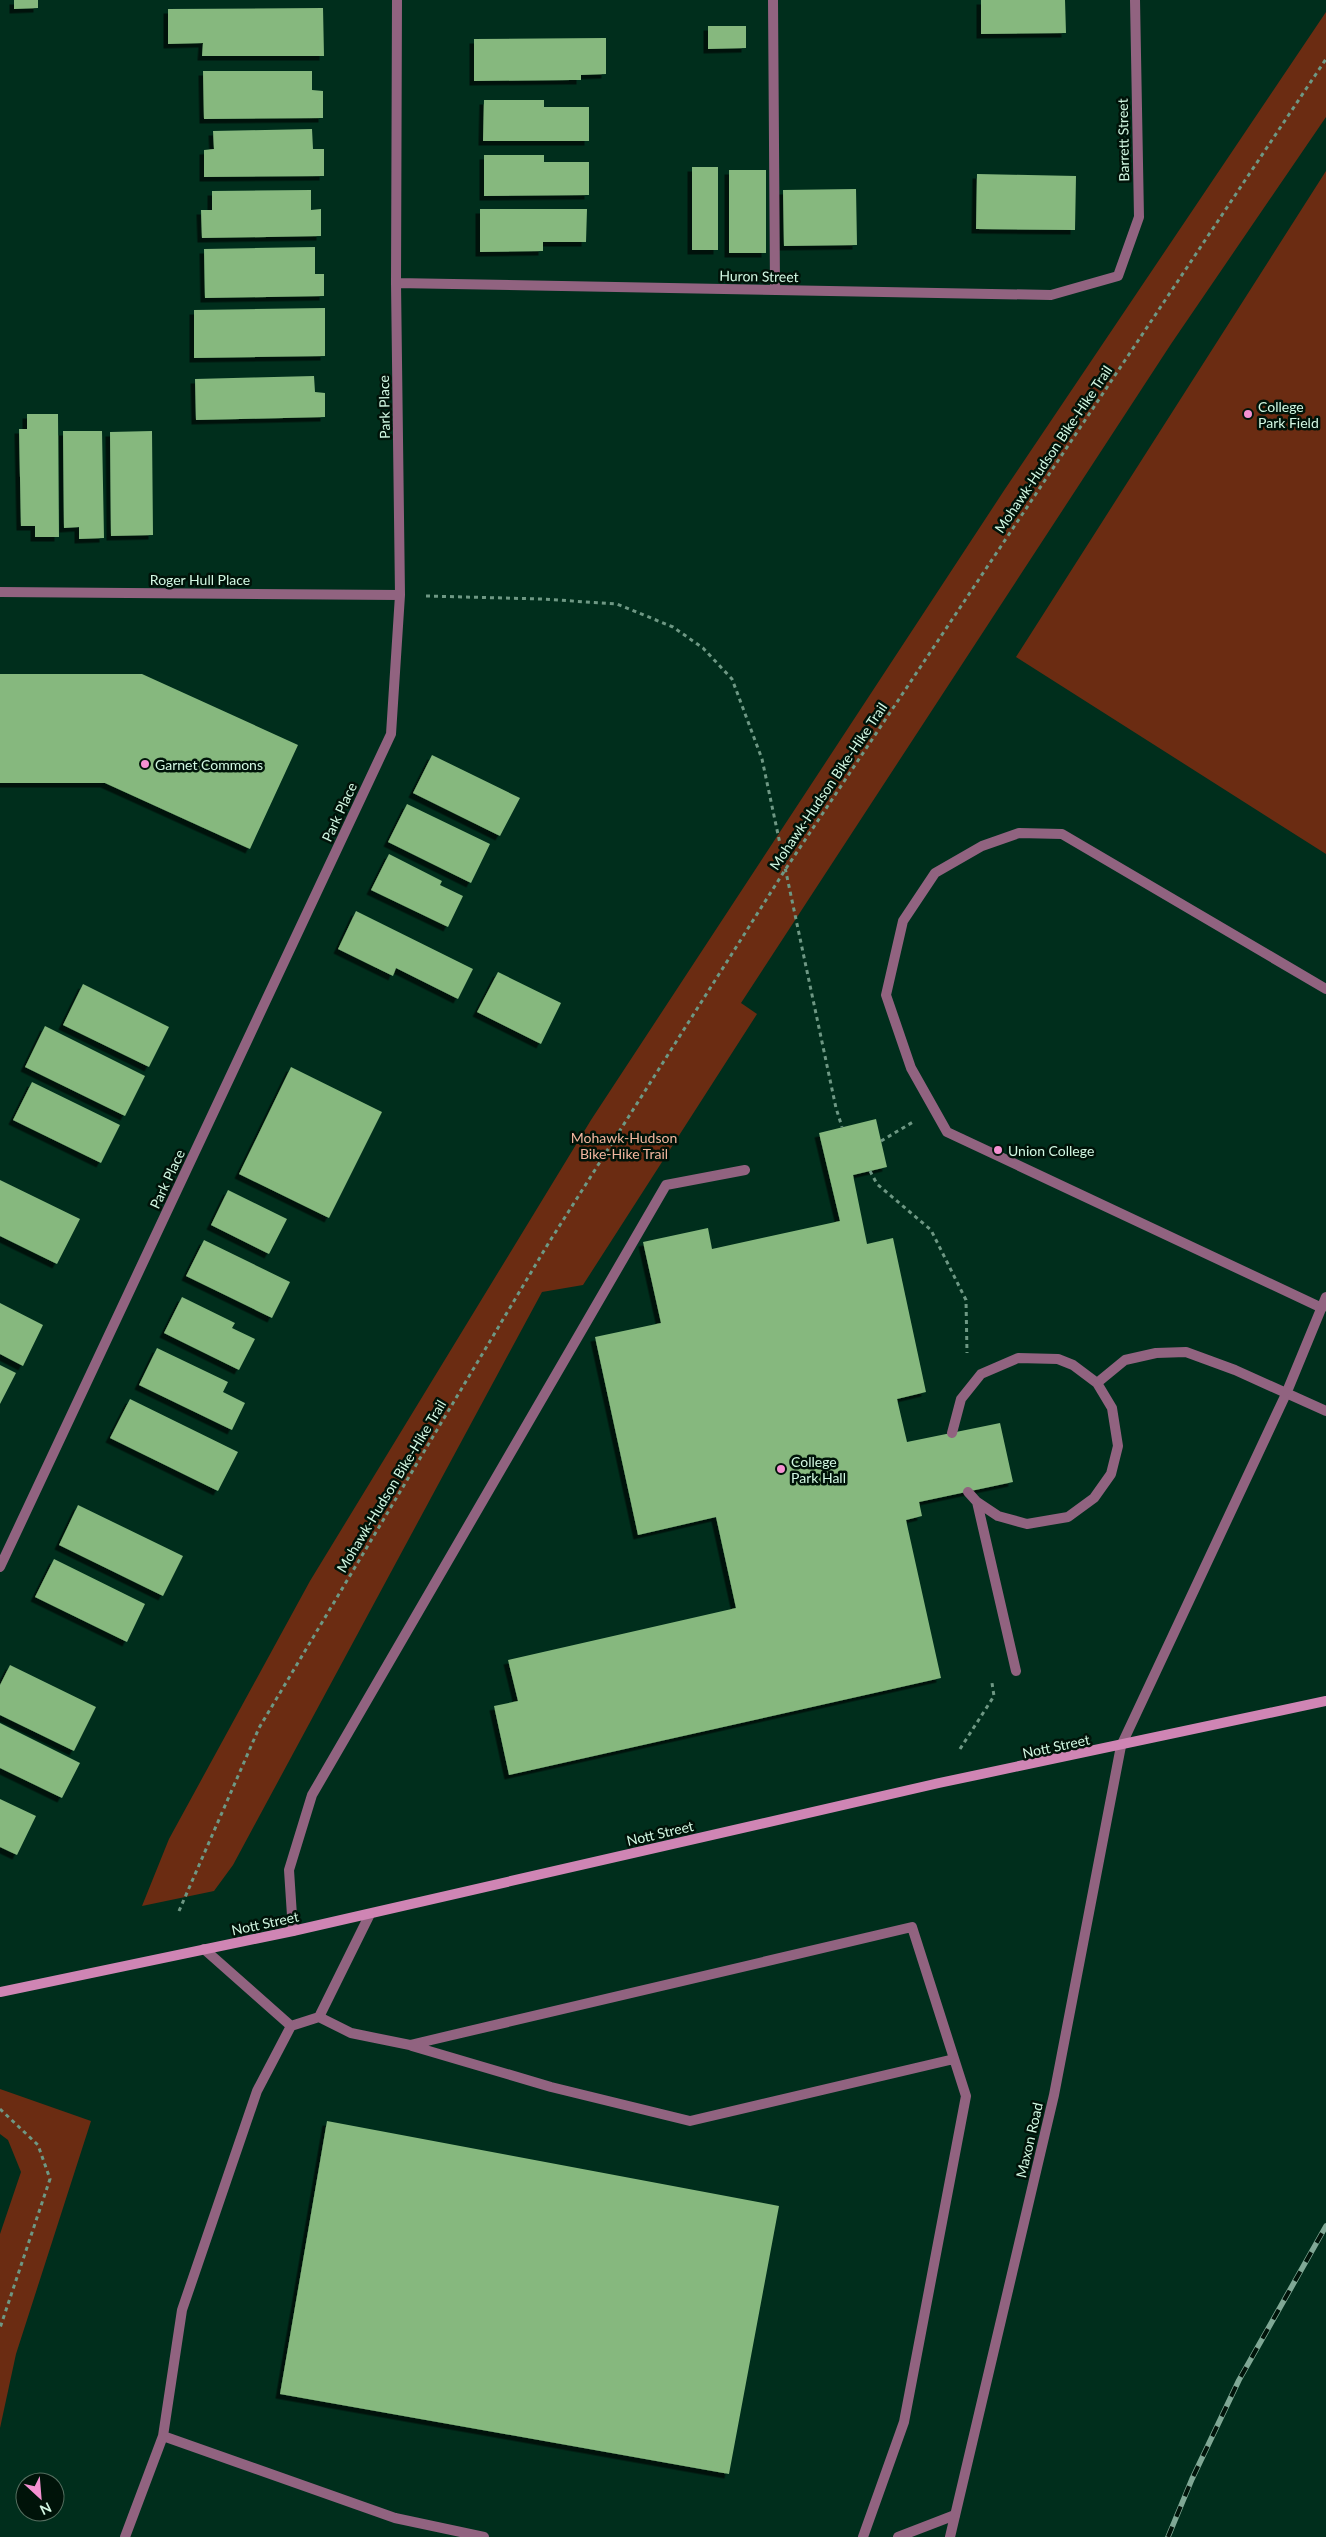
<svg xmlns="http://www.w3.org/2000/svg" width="1326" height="2537" viewBox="0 0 1326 2537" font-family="Lato,sans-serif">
  <defs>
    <filter id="shadow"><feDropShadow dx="-4.5" dy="4.5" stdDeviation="0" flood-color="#0009"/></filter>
  </defs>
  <rect width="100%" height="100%" fill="#002e1c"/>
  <path fill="#6b2c12" d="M1326,12V117L1171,344L741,1003L757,1014L583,1285L542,1292L233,1865L214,1891L142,1906L169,1839L310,1581L591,1120L1005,489Z
    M1326,171V854L1016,657Z
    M0,2089L91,2121L16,2354L0,2428V2234L21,2172L8,2140L0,2134Z"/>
  <path fill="#86b87e" filter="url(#shadow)" d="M14,0H38V8L14,9Z
    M981,0H1065L1066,33L981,34Z
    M323,8L324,56H202L203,43L168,44V9Z
    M708,26H746V48L708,49Z
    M606,38V74L581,75V80H571L474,81V39Z
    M203,71H312V90L323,91V118L204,119Z
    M484,100H544V107H589V141H483Z
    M312,129L313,149H324V176L204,177V150L214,149L213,131Z
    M484,155H544V162H589V195L484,196Z
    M692,167H718V250H692Z
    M729,170H766V253H729Z
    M977,174L1076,176L1075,230L976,229Z
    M856,189L857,245L784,246L783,190Z
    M311,190V210L321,209V236L202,238L201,210H212V191Z
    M480,209H587L586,242H543V251L480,252Z
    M315,247V274H324V296L205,298L204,249Z
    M325,308V356L194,358V310Z
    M314,376L315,392L325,393V417L196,420L195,379Z
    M27,414H58L59,537H35V526H21L19,429H27Z
    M63,431H102L104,538L79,539V527L64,528Z
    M152,431L153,535L111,536L110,432Z
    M0,674H142L298,745L250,849L105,783H0Z
    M432,755L520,798L500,836L413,793Z
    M407,804L490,844L471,883L388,842Z
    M389,854L442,881L440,885L463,896L448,927L371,890Z
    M356,911L473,969L458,999L396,968L393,976L338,949Z
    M498,972L561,1003L541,1044L477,1012Z
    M83,984L169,1027L149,1067L63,1025Z
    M45,1026L145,1076L125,1116L25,1067Z
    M291,1067L382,1112L329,1218L239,1174Z
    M32,1082L120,1125L101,1163L13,1120Z
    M876,1119L887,1167L853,1175L867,1244L893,1238L926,1392L897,1399L907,1442L1000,1423L1013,1482L919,1502L922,1516L906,1520L941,1678L509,1775L494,1706L518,1701L508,1660L736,1608L716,1517L638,1535L595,1337L661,1323L643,1242L708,1228L712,1249L840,1221L819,1133Z
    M0,1180L80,1219L57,1264L0,1236Z
    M228,1190L287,1219L269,1254L211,1225Z
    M204,1240L290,1282L272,1318L186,1276Z
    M182,1297L235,1323L232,1328L255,1339L239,1370L164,1333Z
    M0,1303L43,1325L23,1366L0,1354Z
    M157,1348L228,1382L223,1392L245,1403L232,1430L139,1385Z
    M0,1365L16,1373L0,1404Z
    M130,1399L238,1452L218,1491L110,1438Z
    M78,1505L183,1556L163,1596L59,1545Z
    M54,1559L145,1604L127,1642L35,1597Z
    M10,1665L96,1707L74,1751L0,1715V1685Z
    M0,1723L80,1763L62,1798L0,1768Z
    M0,1799L36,1816L17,1855L0,1847Z
    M327,2121L779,2206L729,2474L280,2394Z"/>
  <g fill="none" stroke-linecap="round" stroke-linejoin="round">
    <path stroke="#6e9884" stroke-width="3" stroke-dasharray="4 4" stroke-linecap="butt" d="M426,596L542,599L617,604L673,627L703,648L732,679L762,759L836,1108L842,1127
      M881,1141L913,1122
      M870,1171L877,1184L931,1230L966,1300L967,1353
      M960,1749L994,1696L992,1683
      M179,1911L259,1728L548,1244L785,870L1326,59
      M0,2109L38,2145L50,2179L0,2328"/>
    <path stroke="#916380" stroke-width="10" d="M773,0L775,289
      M1322,1308L947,1132L911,1068L886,995L903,921L935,873L982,846L1019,833L1062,834L1326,989
      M1097,1383L1125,1360L1156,1353L1186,1352L1235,1370L1326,1411
      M952,1433L961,1399L981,1374L1018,1358L1058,1359L1073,1365L1097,1383L1112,1408L1118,1446L1111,1474L1094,1498L1068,1517L1027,1524L998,1516L977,1502L968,1492
      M977,1502L1016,1671
      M1121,1746L1286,1394L1326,1297
      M293,1931L289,1870L312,1795L666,1185L745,1170
      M204,1949L291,2026
      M319,2017L370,1914
      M412,2046L551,2087L690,2121L954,2059
      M163,2436L395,2518L484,2537
      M125,2537L163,2436L182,2310L257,2091L291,2026L319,2017L351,2033L410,2045L912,1927L966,2096L904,2422L863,2537
      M898,2537L955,2515"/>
    <path stroke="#916380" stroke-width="10" d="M396,283L1051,295L1118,276L1139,217L1135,0
      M0,592L400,595
      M0,1567L391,734L400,595L396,283L397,0
      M950,2537L1054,2095L1121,1746"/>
    <path stroke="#cf85b4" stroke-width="10" d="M0,1992L293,1931L939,1783L1326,1701"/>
    <defs>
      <path id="rail" d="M1168,2537L1192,2479L1239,2380L1326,2226"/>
    </defs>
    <use href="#rail" stroke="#7fa895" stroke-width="5.5"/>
    <use href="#rail" stroke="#001309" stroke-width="4" stroke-dasharray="11" stroke-linecap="butt"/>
  </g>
  <g fill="#f591d2" stroke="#001309" stroke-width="2">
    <circle cx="1248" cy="414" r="5"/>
    <circle cx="145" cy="764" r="5"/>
    <circle cx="998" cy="1150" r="5"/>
    <circle cx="781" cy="1469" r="5"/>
  </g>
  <g text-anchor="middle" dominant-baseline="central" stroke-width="5" stroke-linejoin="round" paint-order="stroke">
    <g font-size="14" fill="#d2f8e3" stroke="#001309">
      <text transform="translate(1123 140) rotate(-91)">Barrett Street</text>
      <text transform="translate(759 276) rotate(1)">Huron Street</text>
      <text transform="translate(384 407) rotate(-91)">Park Place</text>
      <text transform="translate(1053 449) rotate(-56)">Mohawk-Hudson Bike-Hike Trail</text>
      <text x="200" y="579">Roger Hull Place</text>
      <text transform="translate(828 786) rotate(-56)">Mohawk-Hudson Bike-Hike Trail</text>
      <text transform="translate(339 812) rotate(-65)">Park Place</text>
      <text transform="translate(167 1179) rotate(-65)">Park Place</text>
      <text transform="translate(391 1486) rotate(-59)">Mohawk-Hudson Bike-Hike Trail</text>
      <text transform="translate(1056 1746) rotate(-12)">Nott Street</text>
      <text transform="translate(660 1833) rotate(-13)">Nott Street</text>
      <text transform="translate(265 1923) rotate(-12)">Nott Street</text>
      <text transform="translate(1029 2140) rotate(-77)">Maxon Road</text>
    </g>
    <g font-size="14" fill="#d2f8e3" stroke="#001309" text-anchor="start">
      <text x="1258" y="406">College<tspan x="1258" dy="16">Park Field</tspan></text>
      <text x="155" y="764">Garnet Commons</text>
      <text x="1008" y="1150">Union College</text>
      <text x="791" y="1461">College<tspan x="791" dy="16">Park Hall</tspan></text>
    </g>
    <g font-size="14" fill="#f2b69f" stroke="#001309">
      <text x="624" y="1137">Mohawk-Hudson<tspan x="624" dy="16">Bike-Hike Trail</tspan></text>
    </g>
  </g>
  <g transform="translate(40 2497) rotate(154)"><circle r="24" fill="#001309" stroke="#546f60"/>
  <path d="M0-4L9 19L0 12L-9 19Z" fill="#f591d2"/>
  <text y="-8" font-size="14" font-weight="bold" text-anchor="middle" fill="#d2f8e3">N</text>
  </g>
</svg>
